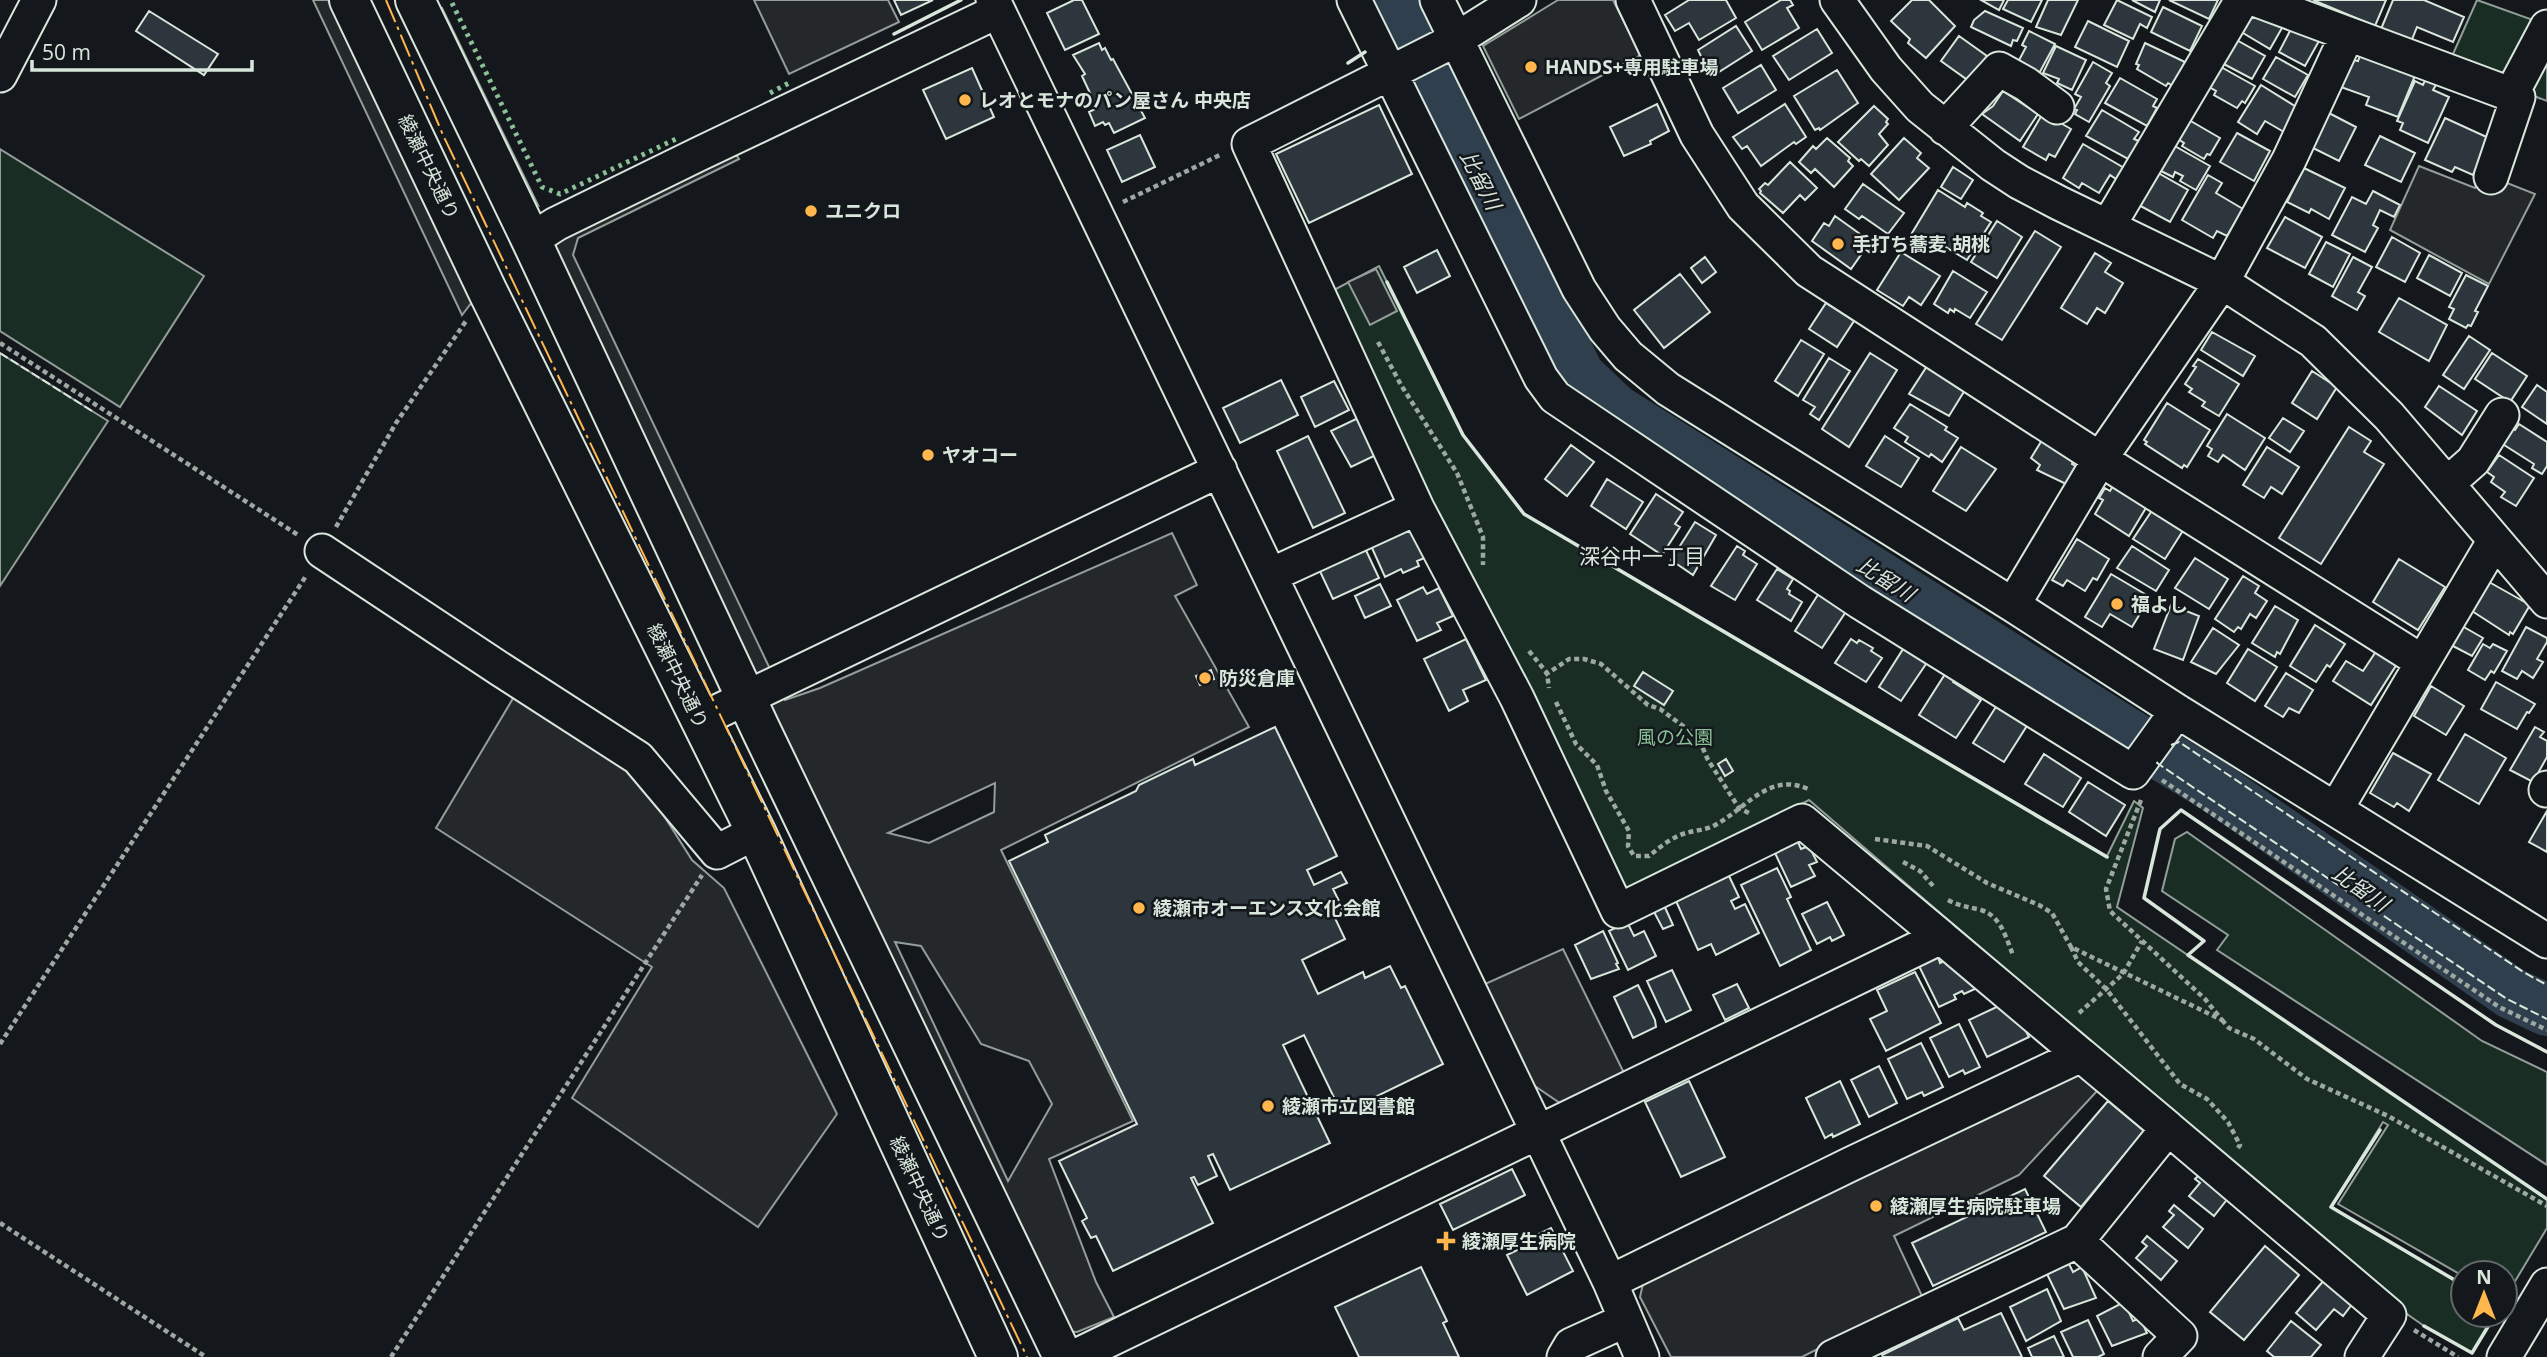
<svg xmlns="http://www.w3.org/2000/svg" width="2547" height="1357" viewBox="0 0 2547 1357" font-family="'Open Sans','Noto Sans JP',sans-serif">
  <rect width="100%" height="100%" fill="#14181c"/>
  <path fill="#1a2d24" stroke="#939e99" stroke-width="2" d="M2477,0L2547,25V101L2449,63Z
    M442,8L538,205L526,199L435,11Z
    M0,149L204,276L120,407L0,331Z
    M1379,266L1463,435L1524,514L2107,856L2134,801L2143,808L2117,907L2547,1199V1228L2505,1298V1273H2463V1276L2338,1204L2388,1125L2383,1122L2331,1207L2463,1285V1315H2495L2472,1353L2424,1326L2397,1307L1809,800L1634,891L1619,886L1417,480L1332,291Z
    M0,353L108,421L0,586Z
    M2187,832L2482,1041L2547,1072V1165L2217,950L2228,935L2162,891L2175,839Z"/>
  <path fill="#24282b" stroke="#939e99" stroke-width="2" fill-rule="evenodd" d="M313,0H328L472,302L462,315Z
    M754,0H888L899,22L789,74Z
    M1558,0H1613L1641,55L1519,119L1483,46Z
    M727,156H737L739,159L578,238L573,255L771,671L764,676L754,674L556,262V245L567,234Z
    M2419,166L2475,188L2482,173L2535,194L2489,284L2390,230Z
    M1376,269L1397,311L1370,325L1348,282Z
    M1172,533L1197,585L1175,596L1249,727L1001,850L1133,1121L1049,1159L1096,1282L1114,1317L1077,1332L1063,1331L768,704L782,695L785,700L820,688ZM995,783L994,812L929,843L888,833ZM895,942L921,946L981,1044L1029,1061L1052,1104L1008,1181Z
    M518,690L633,767L692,860L724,888L837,1114L758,1227L572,1098L652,967L436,828Z
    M1563,949L1625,1075L1560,1103L1529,1082L1485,984Z
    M2067,1073H2084L2098,1090L2019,1175L1894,1236L1922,1296L1802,1357H1671L1640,1297L1644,1279Z"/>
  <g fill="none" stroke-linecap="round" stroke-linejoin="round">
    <path stroke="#2f3f4d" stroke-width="52" d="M1391,0L1492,197L1579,376L1615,410L2124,732L2215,787L2511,993L2547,1010"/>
  </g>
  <path fill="#2c363c" stroke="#d8e6dc" stroke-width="2" d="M894,0H933L901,15Z
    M1074,0H1082L1099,34L1065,50L1047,13Z
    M1689,0H1726L1736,18L1699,40L1689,23L1675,31L1665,15Z
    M1781,0H1790L1793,5L1787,8L1799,28L1762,50L1745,22Z
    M1912,0H1929L1955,26L1926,58L1908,43L1910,39L1891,21Z
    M1981,0H2004L1999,10Z
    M2008,0H2042L2031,22L2003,9Z
    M2048,0H2078L2061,35L2036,27Z
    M2117,0L2152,17L2147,28L2140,24L2133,39L2104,25Z
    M2132,0H2160L2155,12Z
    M2169,0H2218L2209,19Z
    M2313,0H2386L2375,26Z
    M2393,0H2424L2464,17L2453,42L2417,27L2411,42L2381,29Z
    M2163,7L2202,26L2190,51L2151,32Z
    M2250,10L2282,28L2270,49L2238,30Z
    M149,11L218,54L204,75L136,31Z
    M1985,11L2023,28L2017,41L2013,40L2011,46L1971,27L1974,20Z
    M2088,21L2129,41L2117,67L2075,47Z
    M1736,26L1752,51L1711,77L1698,50Z
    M2292,27L2319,41L2305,66L2279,52Z
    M1817,29L1832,53L1789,80L1773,56Z
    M2029,31L2055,44L2036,79L2016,66L2026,47L2022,45Z
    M1959,36L1987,56L1969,81L1941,61Z
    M2233,38L2265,56L2252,79L2220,62Z
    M1099,43L1102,50L1105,48L1111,60L1113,59L1145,118L1114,133L1109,123L1105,125L1103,122L1095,126L1089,112L1097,108L1082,76L1085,74L1073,55Z
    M2145,43L2185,62L2173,86L2168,83L2166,86L2137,69L2139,65L2136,64Z
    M2056,46L2086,60L2072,90L2057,83L2059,79L2043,73Z
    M2361,53L2417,71L2398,117L2366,105L2369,97L2338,86L2353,60L2358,61Z
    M2276,57L2308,75L2295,97L2263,79Z
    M2093,62L2112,73L2106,83L2110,86L2089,122L2075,114L2077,110L2074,109L2081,97L2075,94Z
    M1761,65L1776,90L1738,113L1723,88Z
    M2221,67L2255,86L2245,103L2242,101L2237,108L2214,95L2216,91L2209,87Z
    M972,68L994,117L946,139L923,90Z
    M1837,70L1858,103L1820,130L1819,128L1815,130L1794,96Z
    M2120,78L2157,99L2153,106L2157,108L2147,126L2105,103Z
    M2426,78L2437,83L2433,90L2449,97L2428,143L2400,130L2403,123L2397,121L2415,81L2423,85Z
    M2261,85L2298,108L2284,132L2265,121L2257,134L2238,122Z
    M2003,91L2038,114L2020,141L1982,114L1993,106Z
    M1657,104L1669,131L1650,141L1651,144L1624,156L1610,127Z
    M1785,104L1806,137L1796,144L1794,142L1761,166L1747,146L1742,149L1733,137Z
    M1379,105L1412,174L1309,223L1276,154Z
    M1874,106L1888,119L1886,122L1888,124L1879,134L1888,145L1869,166L1861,159L1859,161L1838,142Z
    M2102,110L2139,132L2134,139L2139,141L2128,159L2086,136Z
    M2325,111L2356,127L2339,161L2307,145Z
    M2043,113L2071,129L2055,157L2049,154L2046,160L2023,147Z
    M2445,118L2491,139L2473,175L2455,167L2452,172L2425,160Z
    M2189,120L2220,138L2210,155L2207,154L2204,159L2182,146L2184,143L2178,139Z
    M2237,133L2270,151L2254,181L2220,162Z
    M1140,135L1155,167L1122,182L1107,150Z
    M2380,136L2415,153L2401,182L2365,165Z
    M1827,138L1850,158L1848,161L1853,166L1834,187L1815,169L1811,173L1799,162L1813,146L1816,149Z
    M1904,138L1921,153L1917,158L1929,168L1899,200L1871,174Z
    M2083,144L2126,169L2119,181L2110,175L2099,193L2082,183L2079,188L2063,178Z
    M2173,145L2210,166L2196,190L2180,181L2183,176L2175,172L2173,177L2159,170Z
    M1790,162L1817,188L1805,200L1800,195L1783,213L1760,193L1761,191L1759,189L1765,183L1768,185Z
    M1953,167L1973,180L1961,199L1941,187Z
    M2304,168L2345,188L2329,219L2311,209L2309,213L2287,202Z
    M2153,170L2188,190L2170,222L2135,203Z
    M2208,175L2222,183L2216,193L2243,209L2227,236L2217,231L2213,238L2182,220Z
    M1863,184L1904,213L1888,234L1862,216L1859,219L1845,209Z
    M1938,190L1965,207L1967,203L1983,213L1981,216L1991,222L1967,260L1934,240L1927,250L1909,238Z
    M2373,191L2400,205L2394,217L2380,210L2373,225L2378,228L2365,252L2332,235L2352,197L2366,204Z
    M1835,216L1874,244L1869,252L1865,249L1851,269L1812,241L1824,223L1829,226Z
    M2285,217L2322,237L2305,268L2267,248Z
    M1997,221L2022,237L1997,278L1971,262Z
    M2035,231L2061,247L2002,340L1976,324Z
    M2392,237L2420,253L2405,282L2376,267Z
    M2326,242L2350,254L2333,287L2309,274Z
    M1437,250L1450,276L1417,293L1404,267Z
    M1901,252L1940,276L1921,305L1909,297L1903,306L1877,290Z
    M2095,253L2111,263L2105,272L2123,283L2105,313L2097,308L2087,324L2061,308Z
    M2429,255L2462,273L2450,296L2417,278Z
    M1705,257L1716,272L1702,283L1691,268Z
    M2353,257L2372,267L2358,292L2365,296L2357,310L2332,296Z
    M1953,271L1987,292L1970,318L1955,309L1954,312L1950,309L1948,313L1934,304Z
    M1680,274L1710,312L1664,348L1634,310Z
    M2466,275L2488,286L2475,311L2478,312L2471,326L2468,325L2466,328L2449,319L2454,309L2449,307Z
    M2399,298L2447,325L2429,361L2379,332Z
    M1826,303L1854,321L1837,347L1809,329Z
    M2212,332L2255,356L2243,376L2201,350Z
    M2469,336L2490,350L2464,389L2443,375Z
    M1801,340L1824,354L1798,396L1775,381Z
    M1870,353L1897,370L1849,447L1822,429Z
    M2492,353L2527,376L2510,402L2475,379Z
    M1829,358L1850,371L1819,420L1810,414L1815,407L1803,400Z
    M2198,359L2239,384L2219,416L2202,406L2205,402L2189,392L2192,389L2185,384L2196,367L2193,366Z
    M1929,363L1965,390L1949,416L1909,394Z
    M2312,371L2337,387L2317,419L2292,403Z
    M1281,380L1298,415L1240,443L1223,408Z
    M1334,381L1349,410L1315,427L1301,397Z
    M2537,385L2547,392V424L2522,407Z
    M2439,386L2477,411L2462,435L2425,407Z
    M2167,403L2210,430L2187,467L2184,465L2182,468L2145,444L2147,442L2144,440Z
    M1910,404L1947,427L1945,430L1958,438L1942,462L1931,454L1929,457L1905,442L1908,437L1894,428Z
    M2227,414L2265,438L2245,470L2223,455L2218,462L2208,456L2212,449L2207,446Z
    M1358,418L1376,455L1351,467L1331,431Z
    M2283,418L2304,431L2290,452L2269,438Z
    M2519,424L2547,442V466L2542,474L2532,468L2534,464L2501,443L2511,428L2515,430Z
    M2349,427L2371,441L2364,452L2384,464L2321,564L2279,538Z
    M1308,436L1345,513L1313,528L1277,451Z
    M1885,436L1919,458L1901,487L1866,466Z
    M2044,437L2076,457L2072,464L2077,467L2066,484L2037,470L2040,465L2031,458Z
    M1571,445L1594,462L1567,496L1545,479Z
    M1961,447L1996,469L1966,511L1933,491Z
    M2267,447L2299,467L2282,494L2271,487L2264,498L2243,485Z
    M2499,455L2534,478L2516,506L2501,497L2505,492L2491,482L2494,477L2487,472Z
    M1607,479L1643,502L1626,529L1591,506Z
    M2113,486L2149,503L2129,536L2095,514L2103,500L2099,498L2105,488L2110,491Z
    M1656,494L1683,512L1675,524L1680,527L1662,555L1630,534Z
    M2153,509L2184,529L2165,559L2133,539Z
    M1695,522L1716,535L1693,575L1671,560Z
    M1412,525L1427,557L1417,561L1419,566L1403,573L1401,569L1385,577L1368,539Z
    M2077,539L2109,559L2097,580L2093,578L2085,591L2067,580L2063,586L2052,580Z
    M1363,544L1379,578L1333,599L1317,565Z
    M1737,546L1745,551L1743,555L1757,564L1735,600L1711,586Z
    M2132,546L2169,570L2156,591L2117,568Z
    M2195,558L2228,579L2209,609L2175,588Z
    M2399,559L2445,587L2418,630L2373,602Z
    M1777,569L1793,579L1787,589L1790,591L1789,594L1802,602L1791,621L1757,600Z
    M2111,574L2150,597L2132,627L2110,614L2102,627L2085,617Z
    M2243,576L2259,586L2255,593L2267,601L2256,618L2250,614L2241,629L2238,627L2234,632L2215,619Z
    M2489,582L2530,605L2513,634L2510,632L2509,635L2472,611Z
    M1380,584L1391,606L1365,618L1355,596Z
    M1423,587L1427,594L1439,588L1453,616L1437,623L1441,630L1417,641L1397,600Z
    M1819,593L1847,610L1822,648L1795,631Z
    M2171,605L2199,616L2183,660L2154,649Z
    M2275,606L2298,620L2280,654L2277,652L2275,657L2252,643Z
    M2315,625L2345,644L2330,667L2327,665L2316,682L2290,666Z
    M2462,626L2483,638L2472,656L2451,645Z
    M2526,627L2547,638V642L2537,659L2543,662L2533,678L2522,671L2517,679L2502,671Z
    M2213,628L2239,645L2216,674L2191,662Z
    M1466,639L1486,680L1463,690L1468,701L1449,711L1424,659Z
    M1851,639L1857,643L1859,640L1873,648L1871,651L1882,658L1866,682L1835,663Z
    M2483,644L2490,648L2493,644L2507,651L2494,673L2491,671L2485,680L2468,670Z
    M1905,646L1928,661L1901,701L1879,687Z
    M2248,649L2277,667L2255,701L2227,683Z
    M2377,650L2397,664L2371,705L2333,681L2346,661L2363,671Z
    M1211,670L1214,679L1200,685L1196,676Z
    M1947,671L1956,677L1953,682L1981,700L1956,738L1919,715Z
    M1643,672L1673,691L1664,705L1634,686Z
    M2286,673L2313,690L2299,713L2289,708L2283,717L2265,706Z
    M2496,682L2535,704L2529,713L2527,712L2517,729L2481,709Z
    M2431,686L2464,706L2446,735L2414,716Z
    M1999,702L2030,721L2004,762L1973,743Z
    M1275,727L1337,856L1307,870L1314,885L1341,872L1347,883L1333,889L1343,909L1333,914L1345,939L1302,960L1318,994L1363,972L1365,978L1390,966L1401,988L1405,986L1443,1064L1365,1102L1363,1097L1339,1108L1304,1035L1283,1045L1330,1143L1230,1190L1213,1154L1208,1156L1217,1176L1198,1185L1194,1177L1191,1178L1213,1223L1113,1271L1096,1236L1091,1238L1082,1221L1087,1218L1059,1161L1137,1124L1009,861L1048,842L1045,835L1136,791L1139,785L1193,759L1195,765Z
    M2535,727L2544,732L2540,737L2547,741V757L2533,782L2510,770Z
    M2465,734L2506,758L2479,804L2438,780Z
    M2393,753L2431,774L2409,811L2397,803L2394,807L2370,793Z
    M2044,754L2081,778L2063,807L2025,784Z
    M1726,759L1733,771L1725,776L1718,764Z
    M2088,782L2125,805L2106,836L2069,812Z
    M2547,811V852L2529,842Z
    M1797,840L1801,849L1809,846L1817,862L1809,865L1815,876L1791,887L1774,851Z
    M1777,868L1791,897L1787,899L1811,950L1780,966L1741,885Z
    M1729,876L1739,897L1731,901L1735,909L1745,904L1759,933L1716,955L1711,944L1698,950L1676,901Z
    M1827,902L1844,935L1832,941L1830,937L1817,944L1802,914Z
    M1663,903L1673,925L1663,929L1652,908Z
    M1627,922L1634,936L1644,931L1656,956L1628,970L1609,931Z
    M1603,931L1618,963L1616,964L1619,969L1591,979L1575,945Z
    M1937,954L1940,963L1948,959L1954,970L1960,967L1967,981L1972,979L1977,988L1964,994L1962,991L1954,995L1956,999L1939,1007L1918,964Z
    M1672,970L1691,1010L1666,1022L1647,981Z
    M1915,972L1941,1023L1886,1051L1870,1019L1887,1011L1877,990Z
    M1737,984L1749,1008L1725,1020L1713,995Z
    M1638,985L1655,1020L1656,1027L1633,1038L1614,997Z
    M2003,1004L2021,1022L2029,1037L1987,1057L1969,1020Z
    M1959,1024L1980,1067L1965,1074L1963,1070L1949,1077L1930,1038Z
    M1921,1043L1943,1087L1924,1096L1922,1092L1907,1099L1888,1059Z
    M1879,1066L1897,1103L1869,1117L1851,1080Z
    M1689,1081L1725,1157L1681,1177L1645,1102Z
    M1840,1081L1860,1124L1833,1137L1832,1134L1825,1138L1806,1098Z
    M2108,1101L2144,1131L2081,1207L2044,1176Z
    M1512,1169L1525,1195L1453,1230L1440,1204Z
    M2201,1173L2229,1197L2214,1216L2189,1196L2200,1183L2195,1179Z
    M2025,1189L2046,1232L1933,1286L1912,1243Z
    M2174,1205L2203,1229L2188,1248L2163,1227L2174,1215L2169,1211Z
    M1551,1228L1573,1271L1527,1295L1507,1255L1530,1244L1528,1239Z
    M2147,1236L2177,1261L2161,1280L2136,1258L2147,1246L2142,1242Z
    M2265,1246L2299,1275L2244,1340L2210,1312Z
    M2069,1264L2073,1272L2082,1267L2096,1298L2064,1309L2047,1274Z
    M1421,1267L1447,1321L1443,1323L1459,1357H1359L1335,1307Z
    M2325,1279L2353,1303L2343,1316L2334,1309L2316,1330L2296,1313Z
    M2047,1289L2061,1321L2026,1341L2010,1307Z
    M2124,1302L2133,1321L2140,1318L2147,1333L2112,1346L2097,1316Z
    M2001,1313L2022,1357H1883L1882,1355L1958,1318L1964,1330Z
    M2088,1320L2104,1354L2098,1357H2073L2061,1332Z
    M2291,1321L2321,1345L2311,1357H2274L2267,1351Z
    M2054,1336L2064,1357H2032L2028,1348Z"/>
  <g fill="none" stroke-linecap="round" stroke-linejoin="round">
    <defs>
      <path id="minor" d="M993,0L1610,1282L1642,1357
        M1354,0L1541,378L1555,397L1860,602L2133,772L2177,711
        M1437,0L1579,289L1605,329L1628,356L1668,389L2013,605L2177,711L2547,941
        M1519,0L1457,39L1249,144L1417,508L1517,698L1618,911L1802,821L1941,937
        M1633,0L1697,135L1743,206L1809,271L2100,459L2421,661
        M1837,0L1886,69L1920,107L1993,165L2019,182L2059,203L2222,282L2313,341L2389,416L2547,601
        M2257,0L2518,97L2491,177
        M0,75L39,0
        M2512,93L2547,27
        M1945,128L1999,69L2026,84L2057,107
        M2106,225L2116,213L2242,0
        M531,240L556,224L699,154L998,11
        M2447,484L2473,461L2502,415
        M322,551L500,669L638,758L717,852L756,832
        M1271,575L1417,508
        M2013,605L2100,459L2222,282L2289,160L2347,35
        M700,720L1220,470
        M2546,790L2547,788
        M2336,809L2495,540
        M2081,1055L2168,1128
        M2077,1241L2168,1128L2389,1315L2362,1357
        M1074,1357L1941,937L2081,1055L1851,1164L1610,1282
        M1564,1357L1571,1345L1626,1320
        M1833,1357L2077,1241L2180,1336L2160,1357
        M2504,1357L2547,1285"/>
      <path id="major" d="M349,0L488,292L756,832L998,1357
        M415,0L531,240L761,730L1063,1357"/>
    </defs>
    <use href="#minor" stroke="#d8e6dc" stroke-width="37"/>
    <use href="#major" stroke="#d8e6dc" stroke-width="42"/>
    <path stroke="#9da8a2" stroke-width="4.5" stroke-dasharray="5 3.5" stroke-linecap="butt" d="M1123,202L1222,154
      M1378,342L1401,385L1457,473L1483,537V565
      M0,343L298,535
      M336,527L396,423L466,321
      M1529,651L1547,673L1549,688
      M1545,675L1569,659H1584L1601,664L1648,705L1660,709L1698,737L1708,760L1739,808L1749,813
      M1556,702L1576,744L1597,765L1606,791L1629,831L1628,846L1634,856H1649C1660,847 1672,837 1686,833C1696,830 1707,830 1717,824C1747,807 1770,772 1808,789
      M2162,780L2499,1007L2547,1030
      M2141,800L2106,889L2110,911L2205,999L2222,1020L2071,947L2078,962L2107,990L2180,1084L2207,1099L2228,1122L2240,1145L2238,1148
      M1875,839L1927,846L1987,883L2039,905L2052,913L2071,947
      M1903,862L1920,871L1934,887
      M1948,900C1959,906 1969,907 1981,910C2001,916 2006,938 2013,955
      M2079,1013L2123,974L2142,941
      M2222,1020L2229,1028L2254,1039L2307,1079L2388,1116L2547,1206
      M0,1044L306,576
      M0,1223L206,1357
      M2414,1330L2458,1357
      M391,1357L702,875"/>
    <use href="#minor" stroke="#14181c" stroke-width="33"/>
    <use href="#major" stroke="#14181c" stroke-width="38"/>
    <path stroke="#8ac095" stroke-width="5" stroke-dasharray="3.5 5" stroke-linecap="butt" d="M452,3L542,187L560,194L676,139
      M770,93L789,83"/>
    <path stroke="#d8e6dc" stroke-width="2" stroke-dasharray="9 3.5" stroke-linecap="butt" d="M0,353L92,411
      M2171,745L2179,742L2525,973L2547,985
      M2158,762L2157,763L2507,999L2547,1019"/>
    <path stroke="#d8e6dc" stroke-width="3.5" d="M894,34L961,0
      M1348,63L1365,52
      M1387,282L1463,435L1524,514L2107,857
      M2547,1052L2496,1025L2181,810L2160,829L2144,898L2204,941L2188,955L2547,1199
      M2380,1130L2331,1207L2463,1285
      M2424,1326L2472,1353L2495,1315"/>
    <path stroke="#ffb74d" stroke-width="2" stroke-dasharray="24 5 3.5 5" stroke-linecap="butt" d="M386,0L443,135L1027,1357"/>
  </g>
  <g fill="#ffb74d" stroke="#14181c" stroke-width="2.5">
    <circle cx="1531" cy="67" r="7"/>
    <circle cx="965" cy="100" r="7"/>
    <circle cx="811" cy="211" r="7"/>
    <circle cx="1838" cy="244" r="7"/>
    <circle cx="928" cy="455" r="7"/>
    <circle cx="2117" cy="604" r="7"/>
    <circle cx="1205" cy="678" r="7"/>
    <circle cx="1139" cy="908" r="7"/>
    <circle cx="1268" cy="1106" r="7"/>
    <circle cx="1876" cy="1206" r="7"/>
    <path d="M1442.5 1230.5h7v7h7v7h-7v7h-7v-7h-7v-7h7z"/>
  </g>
  <g text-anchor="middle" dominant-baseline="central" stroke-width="5" stroke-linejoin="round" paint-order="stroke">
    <g font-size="19" font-weight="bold" fill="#d8e6dc" stroke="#14181c" text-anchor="start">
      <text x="1545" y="67">HANDS+専用駐車場</text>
      <text x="979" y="100">レオとモナのパン屋さん 中央店</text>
      <text x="825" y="211">ユニクロ</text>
      <text x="1852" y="244">手打ち蕎麦 胡桃</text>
      <text x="942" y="455">ヤオコー</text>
      <text x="2131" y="604">福よし</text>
      <text x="1219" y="678">防災倉庫</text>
      <text x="1153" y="908">綾瀬市オーエンス文化会館</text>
      <text x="1282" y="1106">綾瀬市立図書館</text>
      <text x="1890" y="1206">綾瀬厚生病院駐車場</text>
      <text x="1462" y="1241">綾瀬厚生病院</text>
    </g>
    <g font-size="19" fill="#d8e6dc" stroke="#14181c">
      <text transform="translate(429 167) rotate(64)">綾瀬中央通り</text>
      <text transform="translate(678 676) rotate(64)">綾瀬中央通り</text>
      <text transform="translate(920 1189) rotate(65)">綾瀬中央通り</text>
    </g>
    <g font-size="19" fill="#8ac095" stroke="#14181c">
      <text x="1675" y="737">風の公園</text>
    </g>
    <g font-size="21" font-style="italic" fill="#d8e6dc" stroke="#14181c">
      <text transform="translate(1481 180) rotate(63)">比留川</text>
      <text transform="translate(1886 579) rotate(32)">比留川</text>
      <text transform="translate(2361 888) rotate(35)">比留川</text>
    </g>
    <g font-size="21" fill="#d8e6dc" stroke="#14181c">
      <text x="1642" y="556">深谷中一丁目</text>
    </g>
  </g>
  <g transform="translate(2484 1294)"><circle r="33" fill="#14181c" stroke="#626a69" stroke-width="2"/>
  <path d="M0-5L12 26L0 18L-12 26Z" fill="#ffb74d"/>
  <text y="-10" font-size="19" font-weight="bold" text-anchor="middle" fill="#d8e6dc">N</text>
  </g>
  <path d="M32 60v10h220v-10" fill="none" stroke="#d8e6dc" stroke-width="3.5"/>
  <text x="42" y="60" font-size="21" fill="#d8e6dc" stroke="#14181c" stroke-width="5" paint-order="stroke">50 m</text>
</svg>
